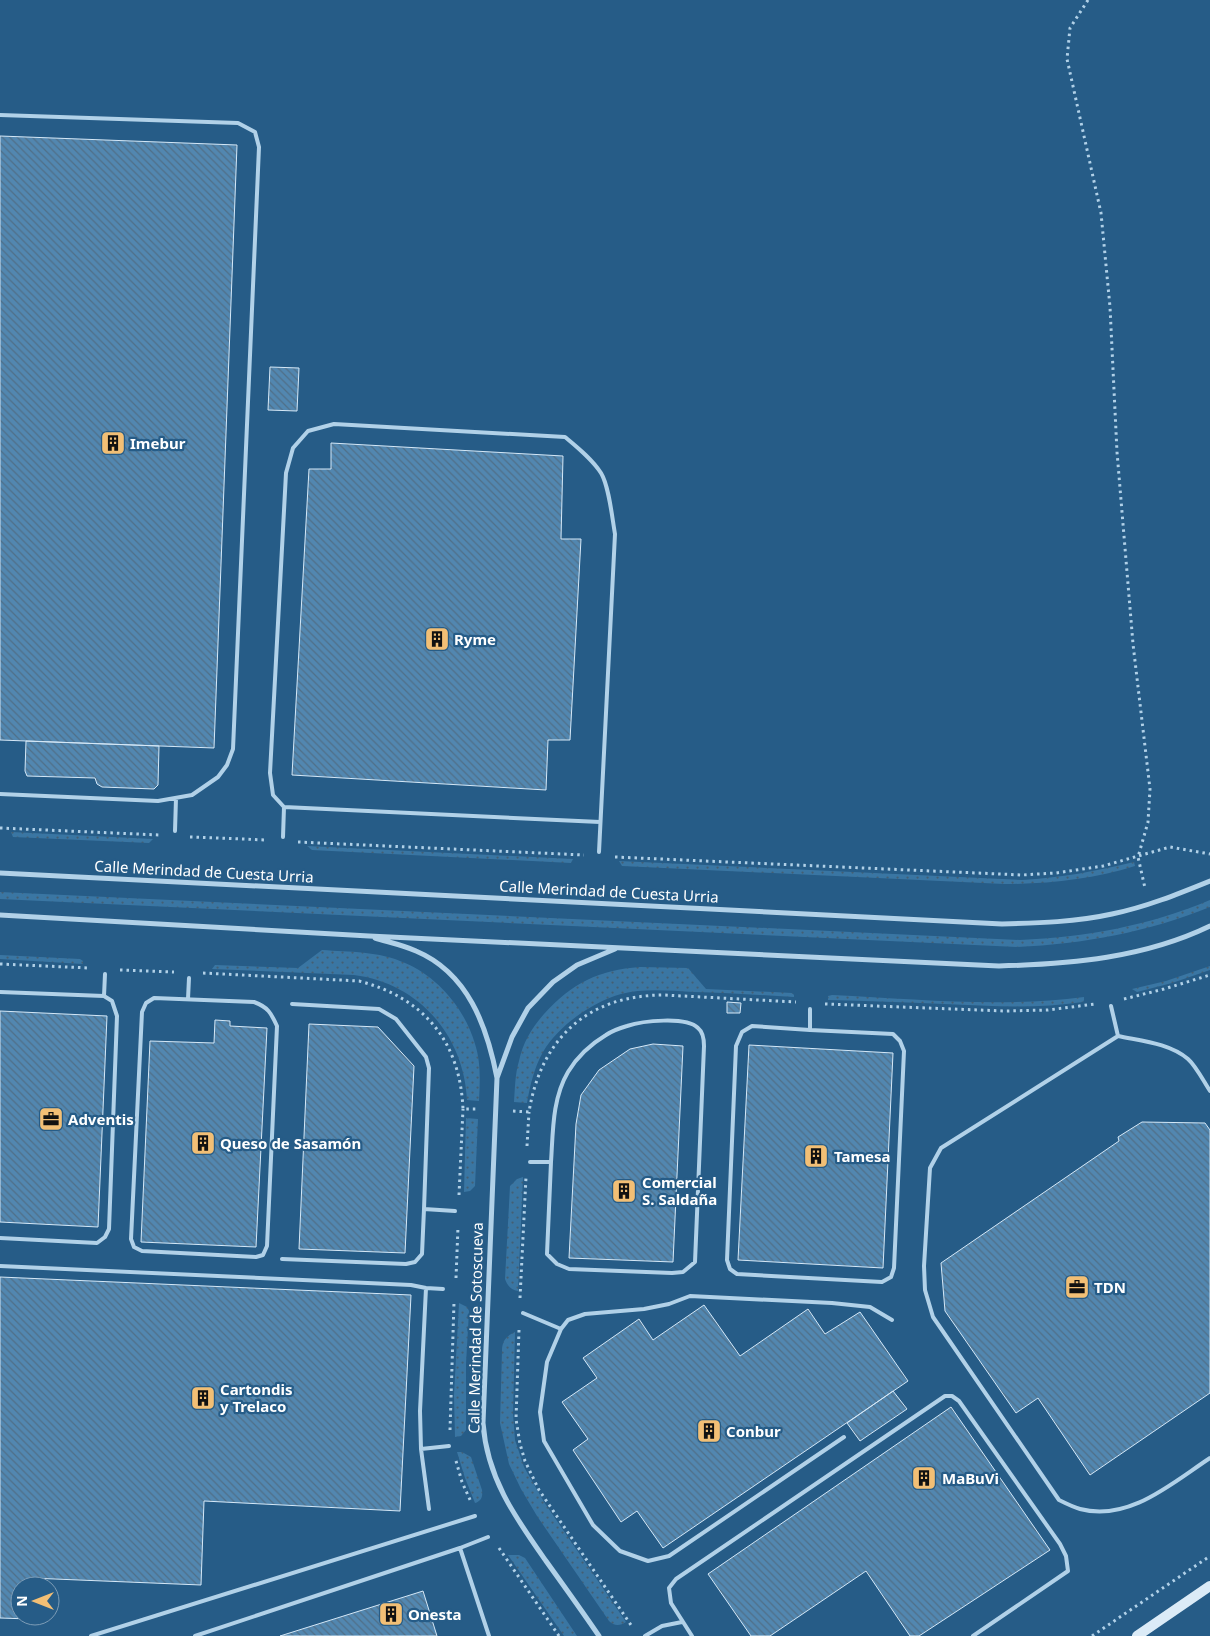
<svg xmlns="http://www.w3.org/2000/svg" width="1210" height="1636" viewBox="0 0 1210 1636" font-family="'Noto Sans',sans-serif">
  <defs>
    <pattern id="grass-dots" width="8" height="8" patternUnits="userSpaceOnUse" patternTransform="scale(1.25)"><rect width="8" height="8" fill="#3a76a3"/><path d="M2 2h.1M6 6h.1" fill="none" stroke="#445f73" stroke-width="1.8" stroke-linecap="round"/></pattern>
    <pattern id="building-back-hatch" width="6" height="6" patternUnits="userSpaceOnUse" patternTransform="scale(1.25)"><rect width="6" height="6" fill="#5287b0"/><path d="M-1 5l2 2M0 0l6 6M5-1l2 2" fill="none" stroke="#506f88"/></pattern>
  </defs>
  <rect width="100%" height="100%" fill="#265c87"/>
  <path fill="url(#grass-dots)" d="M11,832L153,839L149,843L13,837Z
    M307,846L573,859L571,863L312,850Z
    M619,861L1022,880C1060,878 1097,871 1134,862L1135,866C1093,879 1049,884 1004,884L622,866Z
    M0,892L1020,940C1085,937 1149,926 1210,900V907C1148,932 1084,944 1017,947L0,899Z
    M322,950C349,952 379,951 405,963C438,977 465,1009 475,1044C481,1062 480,1082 479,1101L467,1100C464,1036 419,983 354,975L212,969L215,965L298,968Z
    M0,955L80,959L83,961V964L0,959Z
    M1210,966V970L1172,983L1137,992L1132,989L1166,981Z
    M640,967L688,968L706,989L792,993L794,995V997C761,995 727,993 694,992C671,991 644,988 621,994C592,1002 558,1026 543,1052C534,1068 530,1086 527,1103L514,1102C515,1089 515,1074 519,1061C523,1042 532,1028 544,1014C572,983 599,970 640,967Z
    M832,995C916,999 1000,1008 1084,997V1000L1083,1002C1036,1009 990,1006 944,1004C905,1002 867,1001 828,1000V996Z
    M466,1118L478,1119L475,1186L470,1191L464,1192Z
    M523,1177L518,1291C511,1290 507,1285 505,1279L510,1186L517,1179Z
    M459,1303L467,1307L469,1311L466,1364V1430L461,1436L455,1437L454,1395Z
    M515,1332L513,1414L515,1440L524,1467L544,1502L626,1622C620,1626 614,1626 609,1621L537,1516L521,1489L509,1464L500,1423L502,1351C502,1341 506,1336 515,1332Z
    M457,1452H462L471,1457L482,1490C483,1497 481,1501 475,1503L465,1478Z
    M508,1555H519L525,1558L577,1636H564Z"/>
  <path fill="url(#building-back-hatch)" stroke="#d5e8f7" d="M0,136L237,145L214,748L0,740Z
    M270,367L299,368L297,411L268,410Z
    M331,443L563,456L561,539H581L570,740H548L546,790L292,775L309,469H331Z
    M26,741L159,746L158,785L154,789L102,787L97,784L95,778L27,776L25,771Z
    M727,1002L741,1003L740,1013H727Z
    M0,1011L107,1016L98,1227L0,1222Z
    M215,1020L230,1021V1026L267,1028L256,1247L141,1242L150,1041L214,1043Z
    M309,1024L378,1027L414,1066L405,1253L299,1249Z
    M653,1044L683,1046L673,1262L569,1258L576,1124L581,1095L599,1070L630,1049Z
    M749,1045L893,1053L883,1268L738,1260Z
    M1142,1122L1205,1123L1210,1130V1393L1090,1475L1038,1398L1016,1413L945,1311L941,1263L1119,1141L1118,1137Z
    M0,1277L411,1295L400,1511L204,1501L201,1585L30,1578V1586H20V1616H30V1619L0,1618Z
    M704,1305L740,1356L808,1309L825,1334L860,1312L908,1381L663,1548L637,1511L621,1522L573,1450L588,1439L562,1402L597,1378L583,1358L639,1319L653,1340Z
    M893,1391L907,1409L860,1441L847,1423Z
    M951,1407L1050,1550L919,1636H910L866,1571L770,1636H751L708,1574Z
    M423,1591L437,1636H280Z"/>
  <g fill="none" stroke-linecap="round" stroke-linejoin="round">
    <path stroke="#b1d1e8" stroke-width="3" stroke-dasharray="2.5 4" stroke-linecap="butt" d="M1088,0L1070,28L1067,59L1101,213L1110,307L1117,452L1133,644L1150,789L1148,822L1138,857L1145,888
      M0,828L159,835
      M190,837L267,840
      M298,842L584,855
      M615,857L1022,875L1056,873L1103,866L1170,847L1210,854
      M0,964L89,968
      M120,970L174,972
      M203,973L359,981C424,998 460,1041 463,1109H479
      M1124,999L1164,989L1210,975
      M825,1004L1004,1011L1048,1010L1095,1004
      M513,1111L529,1112C541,1038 588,995 664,995L796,1002
      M527,1146L529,1112
      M459,1195L463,1109
      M456,1278L458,1227
      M520,1298L526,1177
      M519,1330L516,1419L520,1444L525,1461L539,1490L633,1628
      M450,1430L454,1302
      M456,1461L462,1482L471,1502
      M499,1548L559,1636
      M1092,1636L1210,1556"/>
    <path stroke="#b1d1e8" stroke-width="4" d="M0,115L238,123L255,132L259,147L233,749L227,765L218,777L192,795L158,801L0,794
      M175,831L176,798
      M283,837L284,807
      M599,852L615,534C612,517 609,486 601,473C592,459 577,447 565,437L334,424L308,431L293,448L286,473L270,773L273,795L284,807L600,822
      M0,992L104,996L112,1001L117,1016L109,1229L105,1237L97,1243L0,1238
      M104,996L105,974
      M154,998L254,1002C268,1007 271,1013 277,1026L267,1246L263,1255L256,1257L142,1251L134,1247L131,1239L142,1012L146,1003Z
      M188,999L189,978
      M292,1004L379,1009L396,1019L426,1057L429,1068L424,1209
      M1111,1006L1118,1036
      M810,1030L752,1026L742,1032L736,1046L727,1260L730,1269L737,1274L882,1282L891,1277L894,1268L904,1051L900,1041L893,1034L810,1030V1009
      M1210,1091C1204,1082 1196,1066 1188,1059C1169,1043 1141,1041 1118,1036L941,1148L930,1168L924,1266L925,1290L933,1317L1059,1500C1065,1503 1073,1507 1080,1509C1129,1522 1172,1483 1210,1458
      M530,1162H551L547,1254L557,1264L569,1269L672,1273L683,1272L695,1262L704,1046C704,1039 703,1032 698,1028C686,1016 642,1021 627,1026C620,1028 612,1031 606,1035C591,1044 577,1057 568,1072C552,1099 553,1133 551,1162
      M282,1259L406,1264L415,1262L422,1254L424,1209L455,1211
      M0,1266L411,1285L426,1288L443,1289
      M426,1288L420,1411L421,1449L429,1509
      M523,1313L561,1329
      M844,1437L669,1556L648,1561L620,1551L593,1525L544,1441L540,1412L547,1362L561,1329L568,1320L585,1314L644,1309L669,1304L690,1296L832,1303L870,1307L892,1320
      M421,1449L449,1446
      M460,1548L488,1537
      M91,1636L475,1516
      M195,1636L460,1548L489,1636
      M645,1636L662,1626L682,1622
      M692,1636L671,1603L669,1588L676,1579L945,1396H952L959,1401L1060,1544L1066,1556L1068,1571L973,1636"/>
    <path stroke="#b1d1e8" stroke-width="5" d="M0,873C334,891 668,905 1002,924C1039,923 1076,922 1112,914C1146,907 1178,894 1210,881
      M0,915L369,936L999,966C1071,964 1144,958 1210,926
      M375,938C388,942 403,945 416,951C468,973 487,1026 497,1078L483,1423C487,1478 515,1517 546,1561C564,1586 582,1611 599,1636
      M497,1078L512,1037L528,1008L553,982L577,965L615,949"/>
    <path stroke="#dbebf7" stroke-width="10" d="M1137,1636L1210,1586"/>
  </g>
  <defs>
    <symbol id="building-square" viewBox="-11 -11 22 22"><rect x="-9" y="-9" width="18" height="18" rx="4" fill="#f2bf75" stroke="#265c87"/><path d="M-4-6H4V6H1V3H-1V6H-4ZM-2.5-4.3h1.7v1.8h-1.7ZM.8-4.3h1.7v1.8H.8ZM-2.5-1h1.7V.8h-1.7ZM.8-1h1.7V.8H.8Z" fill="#111"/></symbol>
    <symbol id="office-square" viewBox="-11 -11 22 22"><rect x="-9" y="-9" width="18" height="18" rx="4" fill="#f2bf75" stroke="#265c87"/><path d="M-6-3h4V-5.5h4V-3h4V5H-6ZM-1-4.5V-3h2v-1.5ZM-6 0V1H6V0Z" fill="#111"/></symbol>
  </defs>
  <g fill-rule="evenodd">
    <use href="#building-square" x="99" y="429" width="28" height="28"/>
    <use href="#building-square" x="423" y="625" width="28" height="28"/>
    <use href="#office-square" x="37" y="1105" width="28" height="28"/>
    <use href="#building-square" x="189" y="1129" width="28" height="28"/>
    <use href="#building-square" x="802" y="1142" width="28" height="28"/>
    <use href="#building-square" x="610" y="1177" width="28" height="28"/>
    <use href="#office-square" x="1063" y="1273" width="28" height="28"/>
    <use href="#building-square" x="189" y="1384" width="28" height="28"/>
    <use href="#building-square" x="695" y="1417" width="28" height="28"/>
    <use href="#building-square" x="910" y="1464" width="28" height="28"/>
    <use href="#building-square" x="377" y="1600" width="28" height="28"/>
  </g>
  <g text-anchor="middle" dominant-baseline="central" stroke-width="4.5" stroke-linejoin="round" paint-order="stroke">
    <g font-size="15" font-weight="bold" fill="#fff" stroke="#265c87" text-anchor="start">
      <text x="130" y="443">Imebur</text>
      <text x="454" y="639">Ryme</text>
      <text x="68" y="1119">Adventis</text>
      <text x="220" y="1143">Queso de Sasamón</text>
      <text x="834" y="1156">Tamesa</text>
      <text x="642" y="1182">Comercial<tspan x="642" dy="17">S. Saldaña</tspan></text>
      <text x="1094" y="1287">TDN</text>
      <text x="220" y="1389">Cartondis<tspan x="220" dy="17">y Trelaco</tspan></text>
      <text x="726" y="1431">Conbur</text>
      <text x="942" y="1478">MaBuVi</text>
      <text x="408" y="1614">Onesta</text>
    </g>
    <g font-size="15" fill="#fff" stroke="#265c87">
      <text transform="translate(204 871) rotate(3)">Calle Merindad de Cuesta Urria</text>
      <text transform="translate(609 891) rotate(3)">Calle Merindad de Cuesta Urria</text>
      <text transform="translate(475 1328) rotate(-89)">Calle Merindad de Sotoscueva</text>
    </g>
  </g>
  <g transform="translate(35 1601) rotate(270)"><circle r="24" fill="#265c87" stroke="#7d9db7"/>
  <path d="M0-4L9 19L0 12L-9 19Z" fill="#f2bf75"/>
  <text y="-8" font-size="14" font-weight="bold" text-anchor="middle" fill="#ffffff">N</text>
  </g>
</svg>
